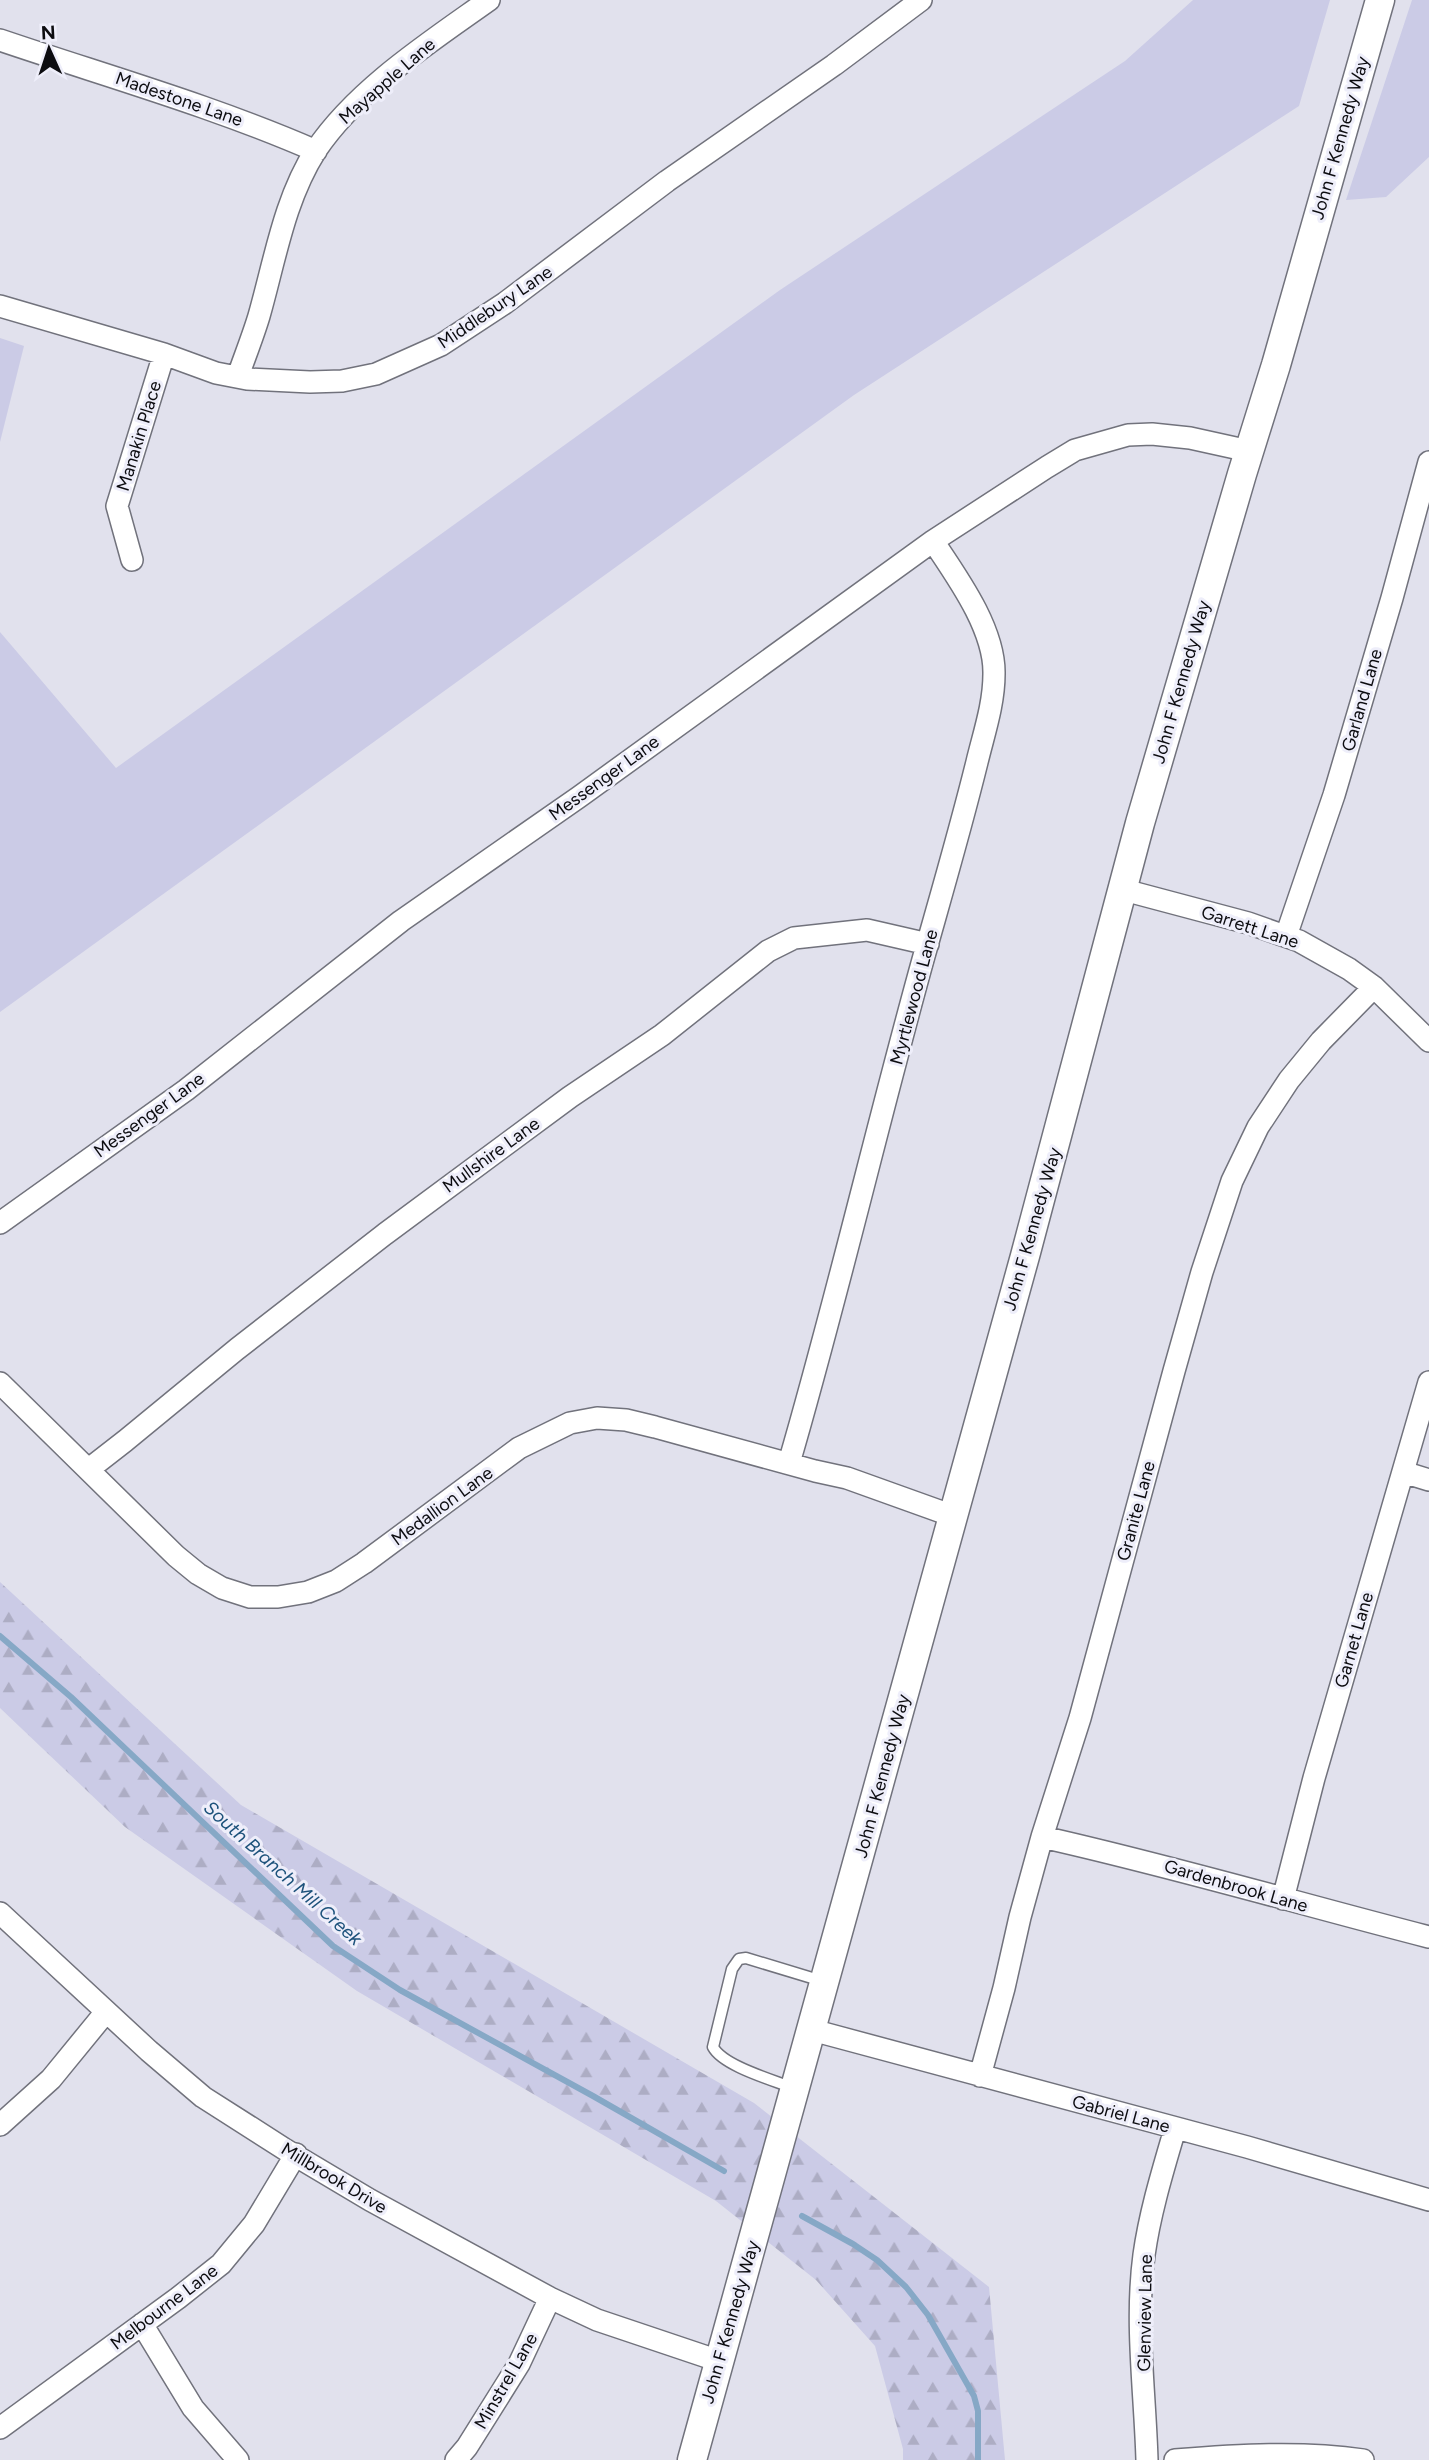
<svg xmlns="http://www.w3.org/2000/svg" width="1429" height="2460" viewBox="0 0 1429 2460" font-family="Figtree,sans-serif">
  <defs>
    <pattern id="forest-firs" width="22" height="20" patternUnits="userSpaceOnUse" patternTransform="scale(1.75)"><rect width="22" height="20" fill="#cbcbe6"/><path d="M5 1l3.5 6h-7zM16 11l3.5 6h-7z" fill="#adadc4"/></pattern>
  </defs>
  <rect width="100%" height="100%" fill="#e1e1ed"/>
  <path fill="#cbcbe6" d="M1193,0H1330L1299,106L854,395L0,1012V632L116,768L780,290L1125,61Z
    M1412,0H1429V157L1386,197L1346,200Z
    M0,338L24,346L0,442Z"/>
  <path fill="url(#forest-firs)" d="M0,1582L241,1805L754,2103L989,2287L1005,2460H903V2449L875,2346L816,2280L716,2201L357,1991L125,1827L0,1708Z"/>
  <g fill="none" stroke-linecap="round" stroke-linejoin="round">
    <path stroke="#86a8c6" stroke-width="6" d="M0,1636L71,1697L333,1946L400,1990L593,2096L724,2171
      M802,2216L853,2244L877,2260L906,2287L928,2315L974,2396L978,2411V2460"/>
    <defs>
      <path id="service" d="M793,2088C773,2080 723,2066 713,2047L732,1969L739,1959L746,1958L822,1981"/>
      <path id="minor" d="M0,40C106,76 213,106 316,151
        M0,306L164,354L216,373L247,379L310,382L342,381L376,374L441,345L505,303L667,181L834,65L921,0
        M238,376C245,356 253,336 259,316C275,260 284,200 316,150C357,89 430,42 489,0
        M132,560L117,506L164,354
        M1124,890L1248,923L1299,941L1349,969L1374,987L1429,1041
        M1286,936L1334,795L1392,598L1429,462
        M0,1223L186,1090L401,921L579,797L933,541L1047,467L1075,450L1128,435L1152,434L1190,438L1249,451
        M0,1383L176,1556L198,1574L222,1588L250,1597H278L308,1592L336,1581L364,1563L519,1448L570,1423L597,1418L626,1420L655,1427L815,1471L847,1478L953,1516
        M789,1463C838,1295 877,1125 924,956C942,892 961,827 977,762C984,733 994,704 994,674C995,629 957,577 933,541
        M89,1469L125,1441L237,1349L385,1234L570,1097L662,1035L768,951L794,938L867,930L928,944
        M1403,1472L1429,1480
        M1042,1837C1172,1866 1300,1904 1429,1937
        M1283,1899L1314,1778L1429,1382
        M0,1913L149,2051L203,2097L286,2150L370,2200L550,2298L597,2320L719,2361
        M812,2030L1247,2147L1429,2200
        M980,2076L1004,1988L1020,1917L1042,1837L1080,1718L1174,1371L1202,1272L1232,1181L1258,1127L1289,1080L1321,1041L1374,987
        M0,2125L51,2079L105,2013
        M142,2324L193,2408L238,2460
        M0,2428L178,2298L221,2264L254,2224L296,2154
        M456,2460L467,2447L519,2364L550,2298
        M1147,2460C1145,2392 1135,2322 1144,2255C1150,2212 1163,2170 1175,2129
        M1175,2460C1237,2455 1302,2451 1363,2460"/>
      <path id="tertiary" d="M692,2460L1025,1256L1140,823L1242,474L1276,365L1380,0"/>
    </defs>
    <use href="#service" stroke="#71727c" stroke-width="13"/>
    <use href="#minor" stroke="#71727c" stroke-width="24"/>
    <use href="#tertiary" stroke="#71727c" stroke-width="31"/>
    <use href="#service" stroke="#fff" stroke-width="10"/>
    <use href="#minor" stroke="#fff" stroke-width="21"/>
    <use href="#tertiary" stroke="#fff" stroke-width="28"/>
  </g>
  <g text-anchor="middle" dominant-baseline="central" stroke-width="6" stroke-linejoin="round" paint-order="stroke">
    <g font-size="18" fill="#0c0c10" stroke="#eeeefa">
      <text transform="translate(387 81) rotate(-41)">Mayapple Lane</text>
      <text transform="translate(179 99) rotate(19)">Madestone Lane</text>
      <text transform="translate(1340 138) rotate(-74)">John F Kennedy Way</text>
      <text transform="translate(495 307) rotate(-34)">Middlebury Lane</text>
      <text transform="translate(139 436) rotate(-73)">Manakin Place</text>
      <text transform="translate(1181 682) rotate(-74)">John F Kennedy Way</text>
      <text transform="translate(1362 700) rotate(-74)">Garland Lane</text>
      <text transform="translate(604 778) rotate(-36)">Messenger Lane</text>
      <text transform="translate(1250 927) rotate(18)">Garrett Lane</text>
      <text transform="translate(914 997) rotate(-75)">Myrtlewood Lane</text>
      <text transform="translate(149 1115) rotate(-36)">Messenger Lane</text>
      <text transform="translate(491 1155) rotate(-36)">Mullshire Lane</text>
      <text transform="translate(1032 1229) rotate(-74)">John F Kennedy Way</text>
      <text transform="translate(442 1506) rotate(-36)">Medallion Lane</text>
      <text transform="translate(1136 1511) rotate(-75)">Granite Lane</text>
      <text transform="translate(1354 1640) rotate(-74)">Garnet Lane</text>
      <text transform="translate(882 1776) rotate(-75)">John F Kennedy Way</text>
      <text transform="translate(1236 1886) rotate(16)">Gardenbrook Lane</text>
      <text transform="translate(1121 2114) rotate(15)">Gabriel Lane</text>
      <text transform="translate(334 2178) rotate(31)">Millbrook Drive</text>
      <text transform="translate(164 2307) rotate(-37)">Melbourne Lane</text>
      <text transform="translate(1145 2313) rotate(-89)">Glenview Lane</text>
      <text transform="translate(730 2322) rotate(-74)">John F Kennedy Way</text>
      <text transform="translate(506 2381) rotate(-60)">Minstrel Lane</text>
    </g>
    <g font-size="19" font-style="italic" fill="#1d527b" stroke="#eeeefa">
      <text transform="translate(283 1873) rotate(42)">South Branch Mill Creek</text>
    </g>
  </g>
  <g transform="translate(49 49) rotate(357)" stroke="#eeeefa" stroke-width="5" paint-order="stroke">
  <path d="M0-5L12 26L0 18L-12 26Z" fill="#0c0c10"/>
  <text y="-10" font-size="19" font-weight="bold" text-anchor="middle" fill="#0c0c10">N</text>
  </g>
</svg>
